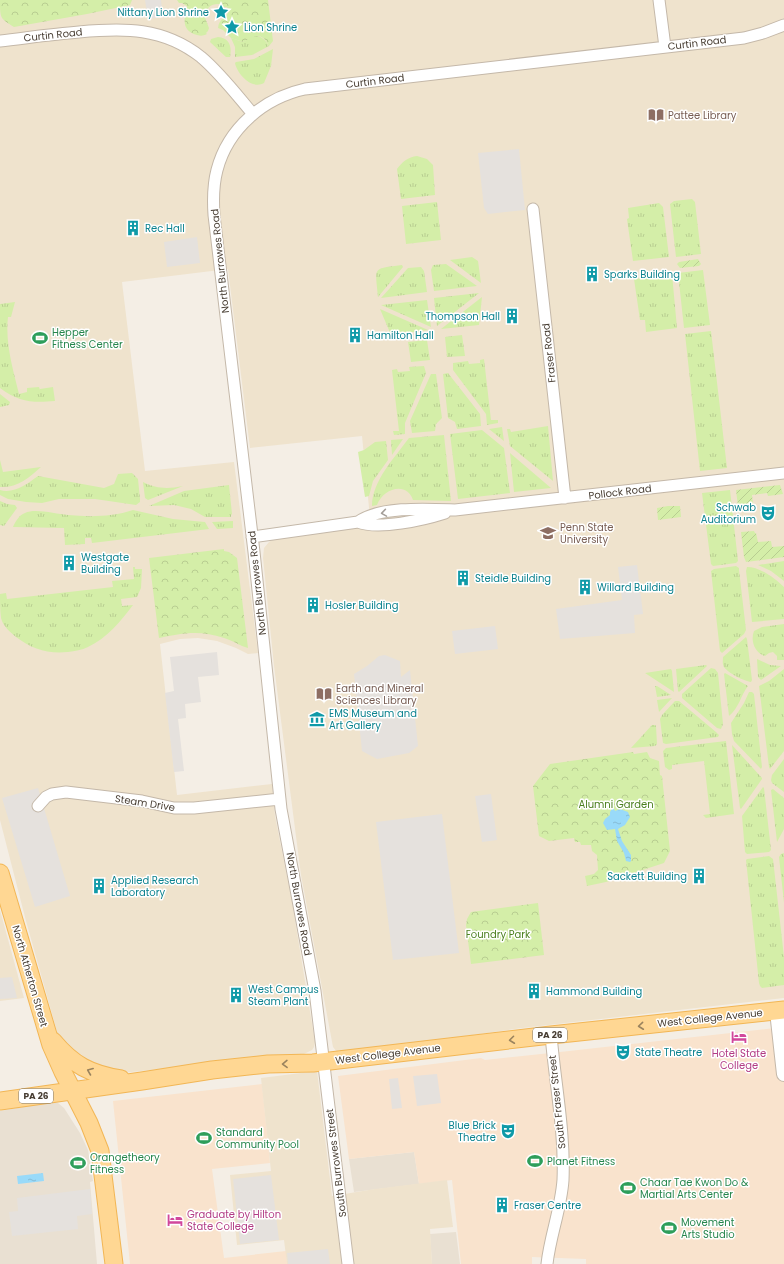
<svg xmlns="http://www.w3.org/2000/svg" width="784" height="1264" viewBox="0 0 784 1264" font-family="Poppins,sans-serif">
  <defs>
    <pattern id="grass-tufts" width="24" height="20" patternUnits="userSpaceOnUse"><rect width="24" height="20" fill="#d4eea8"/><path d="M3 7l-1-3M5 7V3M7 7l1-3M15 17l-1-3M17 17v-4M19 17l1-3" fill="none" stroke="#b8cd91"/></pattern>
    <pattern id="forest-crowns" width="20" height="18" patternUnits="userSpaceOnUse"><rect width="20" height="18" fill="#d4eea8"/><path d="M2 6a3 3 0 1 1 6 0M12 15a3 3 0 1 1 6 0" fill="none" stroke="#b8cd91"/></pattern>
    <pattern id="garden-furrows" width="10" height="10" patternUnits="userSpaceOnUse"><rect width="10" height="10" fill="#d4eea8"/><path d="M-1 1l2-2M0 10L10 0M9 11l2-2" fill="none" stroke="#b8cd91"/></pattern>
    <pattern id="water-ripples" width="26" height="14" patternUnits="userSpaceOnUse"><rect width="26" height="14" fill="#99daf9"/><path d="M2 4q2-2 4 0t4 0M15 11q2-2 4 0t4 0" fill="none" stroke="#85bcd6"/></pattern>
  </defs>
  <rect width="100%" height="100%" fill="#f4eee5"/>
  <path fill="#e9e0d2" d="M51,1102L58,1103L64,1108L80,1133L88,1150L93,1181L90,1182L97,1264H0V1111Z
    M414,1152L419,1184L354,1192L349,1159Z
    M456,1232L460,1264H432L430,1234Z"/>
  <path fill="#f9e3cd" d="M784,1027V1264H586V1259L532,1257V1264H461L452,1180L419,1184L414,1152L349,1159L338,1076L481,1058L485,1060L560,1052Z
    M262,1084L270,1163L212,1169L224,1258L286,1251L287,1264H130L113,1101Z"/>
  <path fill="#efe3cd" d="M0,0H784V998L522,1028L350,1052H337L333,1047L301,875L274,666L263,558L264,548L269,542L276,537L348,528H371L362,436L250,448L228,269L122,282L145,471L234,462L258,653L248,654L236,648L217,641L198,638L180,639L160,644L177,795L272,784L275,816L292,902L315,1042L314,1047L312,1050L304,1054L122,1073L91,1068L59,1039L26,921L0,820Z
    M0,910L24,998L0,1001Z
    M317,1071L332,1196L375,1189L447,1180L453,1227L430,1229L432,1264H287L284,1240L237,1245L230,1175L271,1171L261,1078Z"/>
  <path fill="url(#grass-tufts)" d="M252,36C260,35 265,39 269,46L252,55L235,57V47L231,38L243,42Z
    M218,37C230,38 232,47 230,57H226L210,42L211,39Z
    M273,49L271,66L264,83C252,90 237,74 235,63L236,62L254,59Z
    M417,156L427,159L433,165L435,195L401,199L397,169C402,162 408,157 417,156Z
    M692,199L695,202L701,254L676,257L670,204L674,201Z
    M437,202L441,240L406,244L402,206Z
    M659,203L663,207L669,257L633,261L627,219L629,218L628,208Z
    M472,257L478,261L481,283L450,260Z
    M446,264L477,286L434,291L431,270L433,265Z
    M402,265L403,267L378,297C375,266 372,269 402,265Z
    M421,267L424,271L427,292L381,298L408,268Z
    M703,270L710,325L684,328L678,273Z
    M672,274L677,328L646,332L645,320H640L634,279Z
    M479,293L437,326L434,298Z
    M482,297L479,325L441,329Z
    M427,300L431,327L381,305Z
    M15,302L11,317H8C5,343 13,369 19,394L27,392V388L39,387L40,390V389L53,387L55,401C32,403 19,402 0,388V304Z
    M380,309L428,330L391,335Z
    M711,331L727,468L700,471L685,334Z
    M462,335L465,356L447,357L445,337Z
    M427,340L430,360L411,362L408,342Z
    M484,359L491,420H498V423L487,425L486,414L453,370V363L468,361L469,364L480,363V360Z
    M424,366L426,373L405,423V434L394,435L393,431H399L392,370L397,369L398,372L410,371L409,367Z
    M448,373L480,414L481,426L457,429L455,422L448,418L443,374Z
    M431,374H436L442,418L436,424L435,431L412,433L410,421Z
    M0,394L10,402L9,405L0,407Z
    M548,426L553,481L510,446L507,429H510L511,432Z
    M502,427L504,441L489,429Z
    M482,430L504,448L510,493L458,499L450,434Z
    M444,435L451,501L413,500C407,481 383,488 377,505L372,506C372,481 395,457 409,438Z
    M403,439L392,455L391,440Z
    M386,441L388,460L373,481L369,496L365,497L358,452L364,450L375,442Z
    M510,453L551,488L514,492Z
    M0,460L3,472L41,467C29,478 17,488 0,487Z
    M132,473L138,479L140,499V502L136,505L95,499H59L42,503L26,502L8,499L0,495V490C14,494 27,484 38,476L104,488L114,484L118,474Z
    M143,482C157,489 168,489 183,486L148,500L145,498Z
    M229,485L232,514L231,515V517H205L191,509L174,505L149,506L184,491Z
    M730,490L738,561L736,563L713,566L711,564L702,493Z
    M0,501L7,504L15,505L17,508L4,526L0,525Z
    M133,510L173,519L205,522L209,529L92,543L91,538H85V544L65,545L64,528L13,527C15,522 19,515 25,513C35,508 56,514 68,515C89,517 112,517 133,510Z
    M233,521V528L217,529L212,522Z
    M784,561V581L771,571L758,565Z
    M736,566L739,568V570L746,630L744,634L722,653L720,651L711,571L714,569Z
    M133,567H135V569H142L141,588L137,597L121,599L122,606L133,605C121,621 107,638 88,647C82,650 75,651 68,652C47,654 32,649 16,637C10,632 3,626 1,618C0,611 0,601 0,594L6,593L7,599L113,587L112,581L134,579Z
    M747,567C760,567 775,578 784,587V619L752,622L746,571Z
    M784,624V660H777V656L773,652L769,653L765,656C755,653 750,641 754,631L762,627Z
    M746,637L747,639L752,680L751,682C744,681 728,673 724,667C722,664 723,660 723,657Z
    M757,659L770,665L781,666L761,680L758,677Z
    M706,665L707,666L679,692L678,691L676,669Z
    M711,668L715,669L718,673L723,724L721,729L717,728L682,698V694Z
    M671,669L672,671L674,692L645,673Z
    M784,669V751L770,769L769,767L759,686L769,681Z
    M725,673L748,686C741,695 739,708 729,716L724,674Z
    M655,686H657L671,695L657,697Z
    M749,692H752L754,694L762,767L761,769L734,741L732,734L731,723L744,703Z
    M672,698L659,712L657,700Z
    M675,701H679L716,732L719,735L718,737L666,744L663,743L660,719L662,715Z
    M652,725H655L656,726L657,744L655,746L631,748Z
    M726,741L734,814L706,818L703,815L710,814L704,761L672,765V769L669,770L665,767L663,751L666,748Z
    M732,745L762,778V779L741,809L740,808Z
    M784,759V792L772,783L771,780L772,775Z
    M763,787L764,788L771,850L769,852L747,854L745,852L742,816Z
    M773,789L784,798V829L777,842L771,790Z
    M784,853V903L779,857L781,854Z
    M769,856L773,859L784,957V985L762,988L760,986L759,983L746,860L747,859Z"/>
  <path fill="url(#forest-crowns)" d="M0,0H132L130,5L87,14L14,27C0,18 0,19 0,0Z
    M177,0H268L273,41L269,46C262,32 254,35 243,42L231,38L223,30L218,28C219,18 226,19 229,11L227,7H222L219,4C209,4 208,8 204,15L209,28L208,31L206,33L207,34C203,36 201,36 197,35C181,31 184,19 187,6L182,3H179Z
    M224,549V551L229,552L237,558L248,648C240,646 232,640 224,638C200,630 183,633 159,638L149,558Z
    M633,752L634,754L647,752L650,758L659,761L660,775L662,776L670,851L664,863L606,882L587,886L585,876L594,874L598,870L597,855L592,851L591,845H581L580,842H575L574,838L549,841L539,836L533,786L550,764Z
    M538,903L544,955L471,964L466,925L467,919L471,912Z"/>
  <path fill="url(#garden-furrows)" d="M698,259L701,264L699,266L680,268L677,264L679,262Z
    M780,485L783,494L768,496L767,493L752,495L753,504H751V506L738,507L736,490Z
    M668,506H680L681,517L658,520L657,508Z
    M754,531L755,533H756L758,542L771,541L772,547L784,546V557L746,562L744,557L741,532Z"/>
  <path fill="#e5e1dd" d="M145,0H161L163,17L148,19Z
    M519,149L525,210L488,214L484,208L478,153Z
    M197,237L200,263L167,267L164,242Z
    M637,565L643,614L634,615L635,633L560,639L556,609L622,600L618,567Z
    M495,626L498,649L455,654L452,631Z
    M217,652L219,675L198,677L201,702L185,704L186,718L178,719L184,771L174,772L165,693L174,691L170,657Z
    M385,655L400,661L401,677L410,670L418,746L409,753L377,759L362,751L354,674L367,666L379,656Z
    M38,788L70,896L35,907L2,798Z
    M491,794L497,840L482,842L475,796Z
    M442,814L459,953L393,960L376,822Z
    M12,977L17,998L0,999V978Z
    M437,1074L441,1103L417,1106L413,1076Z
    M398,1078L402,1108L392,1109L389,1079Z
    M271,1175L279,1240L240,1244L233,1179Z
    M90,1189L92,1214L77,1216L78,1229L12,1236L9,1212L18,1211L17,1198Z
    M328,1249L330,1264H288L287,1253Z"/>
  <path fill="url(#water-ripples)" d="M612,809H614L615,811L620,809L628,812L630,817L625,825L618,829L622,841L631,855V861L630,862L626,861L624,853L617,841L615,829L607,830L603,823L605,819L610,815V812Z
    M43,1173L44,1181L18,1184L17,1176Z"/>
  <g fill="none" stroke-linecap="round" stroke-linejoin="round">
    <defs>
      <path id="minor" d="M659,0L665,47
        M0,41C26,38 53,34 79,32C124,28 163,27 201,57C220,73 236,94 252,113
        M533,209L565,498
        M358,522C380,506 428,509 455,510L784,473
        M252,537L358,522C379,530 423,520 445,513
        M38,806L46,797L52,794L66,792L142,801L174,808H194L280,799
        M348,1264L315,991L281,809L254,552L214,215C213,200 213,185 217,170C228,128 264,98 305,89L744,38L763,33L784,25
        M547,1264C550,1236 561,1209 563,1180C565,1132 555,1083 551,1035"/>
      <path id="tertiary" d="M777,1011L784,1074"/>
      <path id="primary" d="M0,873L51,1045L63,1072L89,1123L100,1151L114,1264
        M53,1041C73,1065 90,1074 121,1079
        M0,1101L142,1081L212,1070L268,1064L313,1063L551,1035L784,1010"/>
    </defs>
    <use href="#minor" stroke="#c4b8a9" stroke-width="13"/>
    <use href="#tertiary" stroke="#c4b8a9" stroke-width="16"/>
    <use href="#primary" stroke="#f2b655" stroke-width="19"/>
    <use href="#minor" stroke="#fff" stroke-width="11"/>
    <use href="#tertiary" stroke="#fff" stroke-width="14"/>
    <use href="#primary" stroke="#ffd793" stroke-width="17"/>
  </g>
  <defs><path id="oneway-chevron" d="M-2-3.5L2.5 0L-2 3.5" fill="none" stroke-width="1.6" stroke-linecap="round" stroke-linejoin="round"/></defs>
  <use stroke="#a49e99" href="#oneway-chevron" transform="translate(384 513) rotate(171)"/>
  <g stroke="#9a835e">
    <use href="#oneway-chevron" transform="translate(641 1026) rotate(174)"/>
    <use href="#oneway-chevron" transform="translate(512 1040) rotate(173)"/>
    <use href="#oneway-chevron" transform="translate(285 1064) rotate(179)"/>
    <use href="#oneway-chevron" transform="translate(90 1071) rotate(-158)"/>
  </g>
  <defs>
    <symbol id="sight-bare" viewBox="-9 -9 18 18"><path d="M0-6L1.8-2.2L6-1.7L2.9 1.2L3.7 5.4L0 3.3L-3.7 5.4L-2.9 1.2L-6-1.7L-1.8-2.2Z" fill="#0f9aa8" stroke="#fff" stroke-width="2.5" paint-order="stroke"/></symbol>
    <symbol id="library-bare" viewBox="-9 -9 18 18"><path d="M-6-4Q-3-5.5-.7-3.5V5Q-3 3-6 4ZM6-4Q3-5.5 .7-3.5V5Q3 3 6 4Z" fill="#8d6e63" stroke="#fff" stroke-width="2.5" paint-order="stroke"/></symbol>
    <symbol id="building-bare" viewBox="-9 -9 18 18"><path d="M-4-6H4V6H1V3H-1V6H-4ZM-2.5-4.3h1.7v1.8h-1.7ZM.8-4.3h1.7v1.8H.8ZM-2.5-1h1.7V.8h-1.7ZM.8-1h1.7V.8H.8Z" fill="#0f9aa8" stroke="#fff" stroke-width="2.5" paint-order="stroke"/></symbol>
    <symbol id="stadium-bare" viewBox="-9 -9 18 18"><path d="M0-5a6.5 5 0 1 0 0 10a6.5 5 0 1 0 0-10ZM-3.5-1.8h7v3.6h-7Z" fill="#2e9e5b" stroke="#fff" stroke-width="2.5" paint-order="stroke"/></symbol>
    <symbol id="theatre-bare" viewBox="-9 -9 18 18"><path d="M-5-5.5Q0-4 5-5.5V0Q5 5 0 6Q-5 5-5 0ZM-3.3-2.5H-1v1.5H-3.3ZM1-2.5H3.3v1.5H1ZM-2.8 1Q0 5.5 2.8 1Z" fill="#0f9aa8" stroke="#fff" stroke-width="2.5" paint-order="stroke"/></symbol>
    <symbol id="university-bare" viewBox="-9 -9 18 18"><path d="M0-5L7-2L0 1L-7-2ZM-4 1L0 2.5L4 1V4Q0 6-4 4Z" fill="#8d6e63" stroke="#fff" stroke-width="2.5" paint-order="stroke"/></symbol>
    <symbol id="museum-bare" viewBox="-9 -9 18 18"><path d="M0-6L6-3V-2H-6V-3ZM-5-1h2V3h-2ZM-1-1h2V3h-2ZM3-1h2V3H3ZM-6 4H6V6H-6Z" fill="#0f9aa8" stroke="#fff" stroke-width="2.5" paint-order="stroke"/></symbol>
    <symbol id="hotel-bare" viewBox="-9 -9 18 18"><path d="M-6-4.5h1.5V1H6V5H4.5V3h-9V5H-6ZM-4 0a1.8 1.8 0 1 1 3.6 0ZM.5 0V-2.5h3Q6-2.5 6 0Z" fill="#d1479c" stroke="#fff" stroke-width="2.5" paint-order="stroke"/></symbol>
  </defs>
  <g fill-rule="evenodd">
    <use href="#sight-bare" x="210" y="1" width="22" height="22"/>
    <use href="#sight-bare" x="221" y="16" width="22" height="22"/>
    <use href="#library-bare" x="645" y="104" width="22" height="22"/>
    <use href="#building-bare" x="122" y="217" width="22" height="22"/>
    <use href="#building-bare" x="581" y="263" width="22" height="22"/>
    <use href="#building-bare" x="501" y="305" width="22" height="22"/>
    <use href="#building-bare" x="344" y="324" width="22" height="22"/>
    <use href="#stadium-bare" x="29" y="327" width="22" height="22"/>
    <use href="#theatre-bare" x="757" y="502" width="22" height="22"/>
    <use href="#university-bare" x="537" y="522" width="22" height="22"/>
    <use href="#building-bare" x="58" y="552" width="22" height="22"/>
    <use href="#building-bare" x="452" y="567" width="22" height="22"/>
    <use href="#building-bare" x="574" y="576" width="22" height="22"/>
    <use href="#building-bare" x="302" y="594" width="22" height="22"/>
    <use href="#library-bare" x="313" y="683" width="22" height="22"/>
    <use href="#museum-bare" x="306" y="708" width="22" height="22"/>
    <use href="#building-bare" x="688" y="865" width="22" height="22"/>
    <use href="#building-bare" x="88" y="875" width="22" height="22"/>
    <use href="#building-bare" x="523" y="980" width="22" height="22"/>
    <use href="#building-bare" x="225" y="984" width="22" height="22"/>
    <use href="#hotel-bare" x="728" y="1026" width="22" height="22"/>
    <use href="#theatre-bare" x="612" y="1041" width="22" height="22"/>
    <use href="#theatre-bare" x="497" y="1120" width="22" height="22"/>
    <use href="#stadium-bare" x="193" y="1127" width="22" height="22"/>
    <use href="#stadium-bare" x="524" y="1150" width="22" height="22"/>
    <use href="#stadium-bare" x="67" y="1152" width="22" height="22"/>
    <use href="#stadium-bare" x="617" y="1177" width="22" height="22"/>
    <use href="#building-bare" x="491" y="1194" width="22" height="22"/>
    <use href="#hotel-bare" x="164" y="1209" width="22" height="22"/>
    <use href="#stadium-bare" x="658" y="1217" width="22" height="22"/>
  </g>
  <g text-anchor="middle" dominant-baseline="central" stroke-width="3" stroke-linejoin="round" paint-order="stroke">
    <g fill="#fff" stroke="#7f7870" stroke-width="1">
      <rect x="533" y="1028" width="34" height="14" rx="3"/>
      <rect x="19" y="1089" width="34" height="14" rx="3"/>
    </g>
    <g font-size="9" font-weight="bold" fill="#483e33">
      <text x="550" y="1035">PA 26</text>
      <text x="36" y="1096">PA 26</text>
    </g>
    <g font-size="10" fill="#0d838f" stroke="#fff" text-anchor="start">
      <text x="209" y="12" text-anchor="end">Nittany Lion Shrine</text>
      <text x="244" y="27">Lion Shrine</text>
      <text x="145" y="228">Rec Hall</text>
      <text x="604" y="274">Sparks Building</text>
      <text x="500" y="316" text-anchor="end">Thompson Hall</text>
      <text x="367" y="335">Hamilton Hall</text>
      <text x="756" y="507" text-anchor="end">Schwab<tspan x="756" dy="12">Auditorium</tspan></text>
      <text x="81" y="557">Westgate<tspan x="81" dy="12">Building</tspan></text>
      <text x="475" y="578">Steidle Building</text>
      <text x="597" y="587">Willard Building</text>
      <text x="325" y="605">Hosler Building</text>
      <text x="329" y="713">EMS Museum and<tspan x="329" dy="12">Art Gallery</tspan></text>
      <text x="687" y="876" text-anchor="end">Sackett Building</text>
      <text x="111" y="880">Applied Research<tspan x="111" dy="12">Laboratory</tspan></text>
      <text x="248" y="989">West Campus<tspan x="248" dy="12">Steam Plant</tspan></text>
      <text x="546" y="991">Hammond Building</text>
      <text x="635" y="1052">State Theatre</text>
      <text x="496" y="1125" text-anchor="end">Blue Brick<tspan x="496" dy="12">Theatre</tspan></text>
      <text x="514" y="1205">Fraser Centre</text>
    </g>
    <g font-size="10" fill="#483e33" stroke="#fff">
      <text transform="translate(53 35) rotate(-6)">Curtin Road</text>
      <text transform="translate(697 43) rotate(-7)">Curtin Road</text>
      <text transform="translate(375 81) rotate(-7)">Curtin Road</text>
      <text transform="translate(220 261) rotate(-96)">North Burrowes Road</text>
      <text transform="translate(549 353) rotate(-96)">Fraser Road</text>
      <text transform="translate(620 492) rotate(-7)">Pollock Road</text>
      <text transform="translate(257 583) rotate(-96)">North Burrowes Road</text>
      <text transform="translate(145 803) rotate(9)">Steam Drive</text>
      <text transform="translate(299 904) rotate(80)">North Burrowes Road</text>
      <text transform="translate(30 976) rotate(74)">North Atherton Street</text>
      <text transform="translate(710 1018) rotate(-6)">West College Avenue</text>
      <text transform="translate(388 1054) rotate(-7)">West College Avenue</text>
      <text transform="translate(557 1102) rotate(-96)">South Fraser Street</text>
      <text transform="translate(336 1163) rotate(-97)">South Burrowes Street</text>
    </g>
    <g font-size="10" fill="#785e54" stroke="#fff" text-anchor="start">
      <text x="668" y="115">Pattee Library</text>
      <text x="560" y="527">Penn State<tspan x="560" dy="12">University</tspan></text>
      <text x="336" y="688">Earth and Mineral<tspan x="336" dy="12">Sciences Library</tspan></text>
    </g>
    <g font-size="10" fill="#27864d" stroke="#fff" text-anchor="start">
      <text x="52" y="332">Hepper<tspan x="52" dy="12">Fitness Center</tspan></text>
      <text x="216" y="1132">Standard<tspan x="216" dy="12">Community Pool</tspan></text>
      <text x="90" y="1157">Orangetheory<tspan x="90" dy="12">Fitness</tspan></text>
      <text x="547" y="1161">Planet Fitness</text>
      <text x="640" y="1182">Chaar Tae Kwon Do &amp;<tspan x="640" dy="12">Martial Arts Center</tspan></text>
      <text x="681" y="1222">Movement<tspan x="681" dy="12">Arts Studio</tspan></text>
    </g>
    <g font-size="10" fill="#4c8020" stroke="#fff">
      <text x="616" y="804">Alumni Garden</text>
      <text x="498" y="934">Foundry Park</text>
    </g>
    <g font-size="10" fill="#b23c85" stroke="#fff">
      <text x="739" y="1053">Hotel State<tspan x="739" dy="12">College</tspan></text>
      <text x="187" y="1214" text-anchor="start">Graduate by Hilton<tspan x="187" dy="12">State College</tspan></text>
    </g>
  </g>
</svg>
